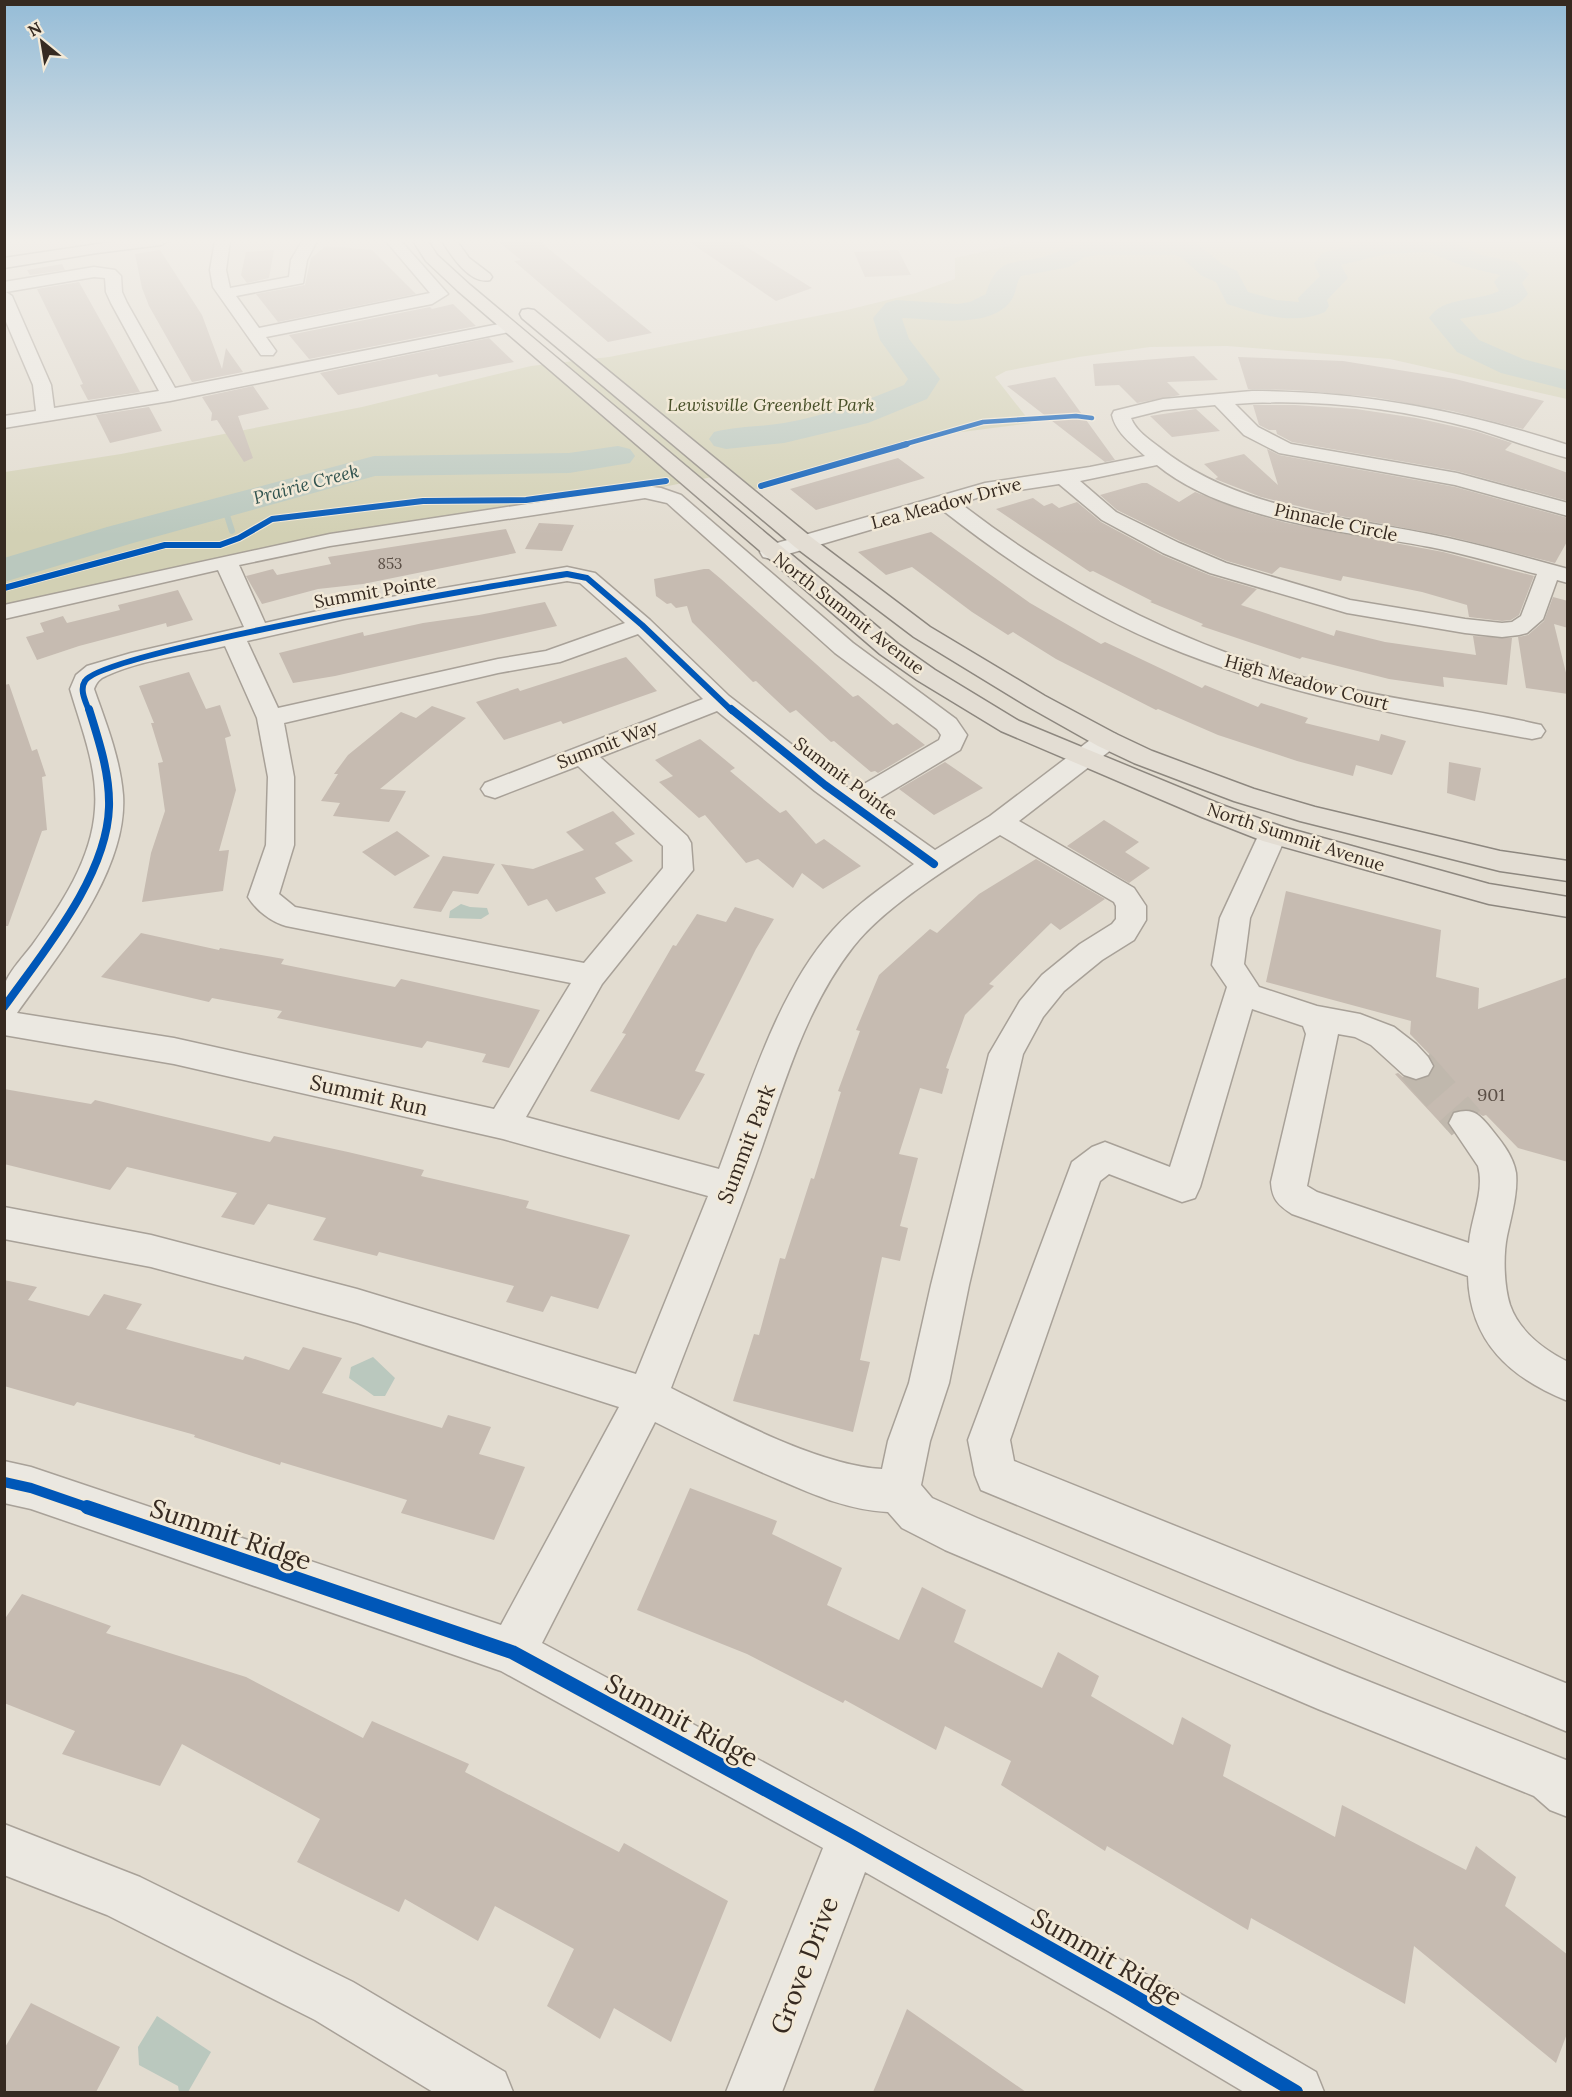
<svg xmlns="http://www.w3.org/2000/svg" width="1572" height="2097" viewBox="0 0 1572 2097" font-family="Lora,serif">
  <rect width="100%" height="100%" fill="#e2dcd0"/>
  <path fill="#d2d0b4" d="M1030,241H1567V399L1390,359L1227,346L1150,347L1079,357L1006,371L995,377L1031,423L954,433L753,490L732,473L663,487L333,536L5,610V472L121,454L362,407L531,366L609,357L847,310L916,293L955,279V258Z"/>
  <path fill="#bac8be" d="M461,904L470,907L487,908L489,914L481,919L449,918L450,911Z
    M373,1357L395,1378L385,1396H374L349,1378L351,1367Z
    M157,2016L211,2052L188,2092H179L178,2086L139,2065L138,2047Z"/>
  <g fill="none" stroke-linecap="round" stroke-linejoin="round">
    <path stroke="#bac8be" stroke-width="6" d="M224,506L232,531"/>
    <path fill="#bac8be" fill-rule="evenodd" d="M1088,241H1187L1199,245L1222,264L1237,271L1248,292L1276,300L1299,302L1298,298L1320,276L1314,264L1322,253L1370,241H1450L1481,255L1516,262L1529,274L1522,283L1528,294C1514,314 1482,314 1460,319L1479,340L1523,359L1568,371V390L1501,373L1457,352L1429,318C1443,296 1477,302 1499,291L1494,282L1500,275L1463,266L1428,252L1386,254L1341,265L1348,278L1327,300L1329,306L1325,312C1292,326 1259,314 1227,304L1216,282L1202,276L1181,257L1175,255H1098L1085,257L1069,267L1021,276C1015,284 1017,294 1010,302C989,329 933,319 903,318L902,319L909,339L940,379L927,399L868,423L784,443L726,449L714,446L709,439L714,432C737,426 761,427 784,423C826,416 865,401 904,385L908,379L880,340L873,318L886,303L896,300L957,304L970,302L986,294C998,251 1020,267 1052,254C1066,249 1073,244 1088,241Z
      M618,446L630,449L635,456L630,463L569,473L375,476L133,543L4,582V558L107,527L374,456L569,453Z"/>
  </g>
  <path fill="#c6bbb1" d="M498,241H539L652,333L608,342L514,261L521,260Z
    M688,241H737L812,288L776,301Z
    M326,246L372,250L416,294L278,322L256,294L305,285L311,258Z
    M160,250L202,315L222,369L226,348L243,372L192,382L149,306L142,288L135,254Z
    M274,250L269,278L247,283L241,275L246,252Z
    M898,250L911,275L865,277L854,252Z
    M62,264L65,270L30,275L27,270Z
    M79,282L112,341L140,392L88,400L80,385L83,384L76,369L37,289Z
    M453,304L476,326L309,359L289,335L430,307L432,309Z
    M489,338L514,362L439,377L437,374L338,395L320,373Z
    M1194,356L1218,380L1167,382L1180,395L1137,403L1119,385L1095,386L1093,364Z
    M1238,357L1343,361L1455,379L1544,401L1523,429L1452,411L1373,397L1293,390L1248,389Z
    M1055,377L1115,460L1105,462L1007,386Z
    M253,386L269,409L238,416L253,458L244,462L217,420L211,421L212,413L202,397Z
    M1253,405H1295L1356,409L1416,418L1475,431L1512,443L1505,450L1568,473V501L1457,471L1292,442L1277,434L1276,430H1269L1259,425Z
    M149,407L162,431L110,443L96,415Z
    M1196,409L1220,431L1172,437L1150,416Z
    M1267,449L1279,455L1455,487L1568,518V540L1555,563L1448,536L1335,515L1261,497L1215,479L1218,477L1204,464L1244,454L1278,485Z
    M898,458L925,478L816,510L790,489Z
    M1142,483H1147L1179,502L1195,492L1250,513L1287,523L1443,552L1534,576L1519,615L1511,620L1502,621L1469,617L1467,605L1422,592L1343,576L1341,581L1280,567L1272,574L1227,561L1180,541L1117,510L1100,495Z
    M1033,498L1044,506L1052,503L1059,508L1077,502L1101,522L1162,555L1209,575L1257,589L1241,605L1334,636L1336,630L1385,642L1476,655L1473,636L1512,638L1507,685L1443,677L1444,687L1389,679L1302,657L1300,659L1201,626L1203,624L1150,602L1152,601L1093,571L1090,572L996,509Z
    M539,523L574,525L562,551L525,549Z
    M506,529L516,553L363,584L318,589L262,604L246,576L273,569L277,575L331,564L328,557Z
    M931,532L1030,603L1101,644L1105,642L1202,688L1205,685L1258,707L1261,703L1308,718L1305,723L1379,741L1381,734L1406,741L1392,775L1356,765L1353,776L1297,761L1218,735L1158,709L1156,710L1056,659L1013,632L1008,635L972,612L912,567L886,575L858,552Z
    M704,569H709L721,579L853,697L858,695L893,725L897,723L925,745L878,773L875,771L871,772L834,741L831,742L796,710L790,713L756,681L753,682L692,622L687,606L676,608L671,603L667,604L656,596L654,579Z
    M178,590L193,620L167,627L166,623L79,646L37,660L26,637L44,632L40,623L63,616L67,623L120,610L118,605Z
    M1553,597L1568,601V628L1554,624L1568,681V694L1526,688L1518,637L1528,635L1544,621Z
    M545,602L557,626L335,676L293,683L279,653L363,632L364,636L423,623L479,615Z
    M626,657L657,691L563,724L561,721L504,740L476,702L518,688L520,691Z
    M189,672L206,709L220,705L231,736L225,738L236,790L219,851L229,850L223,891L142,902L151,853L165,811L158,763L163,762L151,723H154L139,686Z
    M9,684L32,751L37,749L46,776L42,777L47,830L42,831L8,926H4V685Z
    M432,706L466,718L380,789L406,791L389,822L333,816L340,803L321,801L338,774H334L348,755L401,712L416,718Z
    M700,739L735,768L730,771L780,813L786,810L816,844L824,839L861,866L823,889L802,873L793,888L758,859L746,863L705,815L699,818L659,782L673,776L655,760Z
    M945,762L983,788L934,815L899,789Z
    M1449,762L1481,768L1475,801L1447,793Z
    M613,811L635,834L615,843L633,861L595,878L606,893L556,912L547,899L528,906L501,864L533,869L584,850L566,832Z
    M1104,820L1139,842L1125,852L1150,868L1129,883L1067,846Z
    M397,831L430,856L395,876L362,852Z
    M443,856L495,864L478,894L453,891L441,912L413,908Z
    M1036,859L1105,899L1060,930L1051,923L989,984L994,986L965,1015L946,1068L949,1069L942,1094L920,1088L899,1154L918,1158L900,1226L908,1228L900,1261L882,1257L860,1360L870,1362L853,1432L733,1401L754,1334L759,1335L780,1258L785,1259L811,1178L814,1179L841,1092L838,1091L860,1031L856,1030L879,975L930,929L937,933L979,894Z
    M1286,891L1441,930L1436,977L1479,988L1478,1009L1568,977V1162L1518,1148L1486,1115L1483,1116L1470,1109L1452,1112L1447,1122L1450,1129L1447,1130L1395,1074L1398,1073L1403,1077L1417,1081L1429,1077L1435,1067L1432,1060L1434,1059L1410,1034L1411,1021L1266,982Z
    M735,907L774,919L756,949L695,1071L705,1074L679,1120L590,1091L626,1034L622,1033L673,945L676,946L697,914L726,922Z
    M141,933L219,950L220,948L284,959L281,964L395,987L401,979L540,1010L509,1068L482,1062L486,1054L427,1041L422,1048L277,1018L282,1011L212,998L209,1002L101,977Z
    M4,1089L91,1104L95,1100L270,1142L274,1136L348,1152L424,1170L421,1176L529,1201L526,1208L630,1235L598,1309L551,1296L543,1312L506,1302L514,1286L379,1252L377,1256L313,1240L326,1218L268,1204L254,1225L221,1217L237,1193L127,1167L110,1190L4,1164Z
    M4,1280L37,1287L28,1300L89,1316L104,1294L142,1304L126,1329L243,1360L245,1356L289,1370L303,1347L342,1358L322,1393L442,1428L448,1415L491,1427L479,1454L525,1467L494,1540L401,1513L407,1500L281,1462L280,1465L194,1437L195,1435L77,1402L74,1406L4,1386Z
    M690,1488L777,1521L772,1534L842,1568L827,1605L899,1640L922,1587L966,1610L954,1642L1042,1688L1058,1652L1099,1676L1091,1696L1173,1745L1182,1717L1231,1745L1223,1776L1335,1837L1342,1805L1466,1870L1476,1846L1516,1877L1505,1906L1568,1955V2031L1556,2063L1414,1946L1405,2004L1251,1918L1248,1930L1107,1846L1105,1851L1001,1785L1011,1761L945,1726L936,1750L845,1700L843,1703L747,1654L637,1610Z
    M22,1594L111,1626L106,1633L246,1677L363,1738L372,1721L469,1764L465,1772L619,1852L624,1843L728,1901L671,2042L614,2008L600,2039L547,2006L574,1949L495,1906L478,1941L405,1899L399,1912L297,1862L320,1819L182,1744L160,1786L62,1754L75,1731L4,1703V1620Z
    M31,2003L120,2047L96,2092H4V2049Z
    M907,2009L1026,2092H873Z"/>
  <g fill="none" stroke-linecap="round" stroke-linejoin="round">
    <path stroke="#c0b8ad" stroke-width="38" stroke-dasharray="38 19" stroke-linecap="butt" d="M1416,1066L1466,1123"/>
    <defs>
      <path id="minor" d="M215,241H230L226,270L230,288L289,277L291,260L302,241H317L307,260L303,283L236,296L259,328L430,293L386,241H401L448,294L432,304L266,337L276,351L273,355H261L213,287L210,270Z
        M94,267L115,270L121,276L122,292L127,303L175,388L509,322L517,327L509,332L170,401L4,428V416L36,411L33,385L4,317V282ZM94,277L105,278L106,292L111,303L159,391L54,408L51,385L12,296L6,292Z
        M1252,391C1363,391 1463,411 1568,445V458C1536,450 1506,438 1476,429C1398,408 1315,398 1235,404L1258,427L1291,444L1457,473L1568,503V516L1455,485L1279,453L1244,435L1215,405L1163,410L1131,418C1136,431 1149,439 1159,447C1241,513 1349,516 1448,538C1488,547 1528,558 1568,569V583L1557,580L1543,619L1527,633L1519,635L1502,637L1465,633L1347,613L1210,573L1163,553L1102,520L1059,484L987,495L960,503C1072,590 1198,653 1336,686C1404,702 1474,709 1541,725L1545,731L1541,737L1532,739C1414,718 1295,697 1183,653C1094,619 1015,567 941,509L771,559L763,557L760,552L763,547L985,483L1090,467L1145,456C1132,444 1116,433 1112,415L1114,411L1163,399ZM1157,465C1225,521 1346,531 1430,547C1466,554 1501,565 1537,574L1521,616L1512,622L1502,623L1465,619L1350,600L1226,563L1179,543L1116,512L1080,481Z
        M645,486L661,488L681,495L853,643L956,719L967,735L960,750L870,804L935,850L990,816L1098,734L1107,732L1116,734L1120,740L1116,746L1019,821L1134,888L1146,906V920L1134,940L1102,960L1064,991L1043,1017L1023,1054L969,1285L949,1383L930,1441L921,1485L932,1498L977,1518L1340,1670L1566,1760L1568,1817L1550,1810L1534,1796L1318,1709L945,1550L902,1528L888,1512C849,1510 817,1496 782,1481C739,1463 697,1443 655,1422L542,1643C802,1782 1061,1923 1316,2072L1324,2092H1244L1108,2011L865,1872L782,2092H726L823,1848L501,1671L31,1509L4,1503V1461L31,1467L501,1625L619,1407L357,1323L151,1267L4,1239V1207L151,1235L357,1289L636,1374L708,1196L503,1139L174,1064L4,1035C4,1023 1,991 6,981C12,968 24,956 33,944C61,905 92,859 95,809C98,768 81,727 70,689L76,675L87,666L131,653L244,627L218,570L4,619V605L330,534ZM645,498L667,503L835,653L937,729L941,735L939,740L852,791L729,696L650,620L595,573L567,567L344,605L265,623L239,565L330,546ZM567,581L580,583L625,623L546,651L498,659L278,708L247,641L344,619ZM638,634L703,699L485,783L481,789L485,795L495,798L578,766L663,846V868L584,963L295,907L279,894L294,845V777L284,723L498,673L560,662ZM225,646L257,718L268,777L266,845L248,897C256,910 271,922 286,926L571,983L494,1109L174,1038L17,1013C59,954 128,870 123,795C120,758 106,723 94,689C96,683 100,678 106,676C143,659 187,655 225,646ZM717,711L815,791L914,864C886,885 856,904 833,930C777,992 748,1092 719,1169L526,1117L602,984L693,870L691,843L687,836L600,757ZM1000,835L1114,902L1116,906V919L1112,924L1080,944L1042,975L1020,1001L989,1054L931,1285L909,1383L888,1441L882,1469C817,1465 729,1417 671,1388C699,1314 729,1241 755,1167C782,1092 803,1011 853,947C886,905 954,864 1000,835Z
        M1273,825L1283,827L1287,834L1250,918L1244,964L1259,987L1317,1006L1360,1014L1394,1027L1416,1044L1428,1057L1433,1066L1428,1075L1416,1079L1404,1075L1371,1045L1355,1037L1338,1034L1307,1186L1317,1192L1469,1243C1471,1218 1485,1191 1478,1166L1449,1123L1454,1113C1471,1108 1477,1112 1488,1125C1499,1139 1513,1154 1516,1173C1518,1193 1511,1217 1507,1236C1503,1256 1504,1286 1510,1305C1519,1331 1544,1350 1568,1362V1401C1510,1378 1470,1342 1468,1276L1292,1214C1278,1205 1272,1199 1271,1182L1306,1034L1303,1026L1252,1009L1200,1187L1195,1198L1182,1202L1109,1174L1100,1181L1010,1440L1014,1461L1568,1684V1732L981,1490L975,1475L968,1440L1072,1162L1092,1147L1105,1142L1170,1167L1227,987L1212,965L1220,918L1259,834L1263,827Z
        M4,1824L140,1877L353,1982L505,2072L513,2092H433L315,2020L107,1915L4,1875Z"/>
      <path id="major" d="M118,241H168L161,245L97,253L4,268V258Z
        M413,241H428L437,255L470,285L898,644L935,670L1019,721L1222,805L1283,827L1489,884L1568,897V917L1489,904L1263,841L1202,817L1001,731L917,680L880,654L458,291L426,261Z
        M442,241H457L469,258L490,274L492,277L490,280C470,285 451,255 442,241Z
        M528,309L534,310L811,537L930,627L1045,696L1116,734L1152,751L1254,789L1315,807L1500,851L1568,861V881L1500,871L1300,821L1234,801L1134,763L1098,746L1027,706L914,637L795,547L522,318L520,314L522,310Z"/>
    </defs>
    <use href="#minor" stroke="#a8a198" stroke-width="3"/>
    <use href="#major" stroke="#8d877f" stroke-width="3"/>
    <use href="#minor" fill="#ebe8e1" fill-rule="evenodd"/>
    <use href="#major" fill="#e3ddd3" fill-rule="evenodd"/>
    <defs>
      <path id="cycleway-far4" d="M902,445L983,422L1076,416L1092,418"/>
      <path id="cycleway-far3" d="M761,486L907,444
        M4,588L165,545H220L239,538L272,519L423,501L526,500L666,481
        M89,711C86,702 79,690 85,681C103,651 508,583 567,574L587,578L642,625L732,711"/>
      <path id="cycleway-far2" d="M731,709L825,785L934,864
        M4,1007C43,952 107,877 109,807C110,774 99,741 89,709"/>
      <path id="cycleway-far1" d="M4,1482L31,1488L92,1509"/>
      <path id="cycleway" d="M87,1507L512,1652L853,1837L1127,1992L1296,2092"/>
    </defs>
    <use href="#cycleway-far4" stroke="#f2e9d7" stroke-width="7"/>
    <use href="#cycleway-far3" stroke="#f2e9d7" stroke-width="8"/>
    <use href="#cycleway-far2" stroke="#f2e9d7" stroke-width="11"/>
    <use href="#cycleway-far1" stroke="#f2e9d7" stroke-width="14"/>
    <use href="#cycleway" stroke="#f2e9d7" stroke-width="17"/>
    <use href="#cycleway-far4" stroke="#0057b8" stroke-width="4.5"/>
    <use href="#cycleway-far3" stroke="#0057b8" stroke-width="6"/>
    <use href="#cycleway-far2" stroke="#0057b8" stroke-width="8"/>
    <use href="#cycleway-far1" stroke="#0057b8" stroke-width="10"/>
    <use href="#cycleway" stroke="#0057b8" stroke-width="14"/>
  </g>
  <linearGradient id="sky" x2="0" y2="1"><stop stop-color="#95bcd7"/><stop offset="0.45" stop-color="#f2efea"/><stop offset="1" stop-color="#f2efea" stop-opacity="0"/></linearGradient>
  <rect width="1572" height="535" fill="url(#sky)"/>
  <g text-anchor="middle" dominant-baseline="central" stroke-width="5" stroke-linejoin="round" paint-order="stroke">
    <g font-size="15" fill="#5a4e45">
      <text x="390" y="563">853</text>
    </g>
    <g font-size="18" font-style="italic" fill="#49512a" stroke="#f2e9d7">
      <text x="771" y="404">Lewisville Greenbelt Park</text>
    </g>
    <g font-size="18" font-style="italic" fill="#325450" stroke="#f2e9d7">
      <text transform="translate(306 484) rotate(-15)">Prairie Creek</text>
    </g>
    <g font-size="18" fill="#362a21" stroke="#f2e9d7">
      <text transform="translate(946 503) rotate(-15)">Lea Meadow Drive</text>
      <text transform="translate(1336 522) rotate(12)">Pinnacle Circle</text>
      <text transform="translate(375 591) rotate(-10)">Summit Pointe</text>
      <text transform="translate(849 613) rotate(38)">North Summit Avenue</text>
      <text transform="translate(1307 682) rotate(15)">High Meadow Court</text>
      <text transform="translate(607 744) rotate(-21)">Summit Way</text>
      <text transform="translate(846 778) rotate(37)">Summit Pointe</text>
      <text transform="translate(1296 837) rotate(18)">North Summit Avenue</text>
    </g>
    <g font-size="18" fill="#5a4e45">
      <text x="1491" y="1094">901</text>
    </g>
    <g font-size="21" fill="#362a21" stroke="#f2e9d7">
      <text transform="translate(369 1095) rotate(13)">Summit Run</text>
      <text transform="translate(746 1144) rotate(-69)">Summit Park</text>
    </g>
    <g font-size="26" fill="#362a21" stroke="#f2e9d7">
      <text transform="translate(231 1534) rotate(19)">Summit Ridge</text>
      <text transform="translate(682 1720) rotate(28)">Summit Ridge</text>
      <text transform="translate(1107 1957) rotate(30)">Summit Ridge</text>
      <text transform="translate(804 1965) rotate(-69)">Grove Drive</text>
    </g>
  </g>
  <rect width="1572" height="2097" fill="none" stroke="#362a21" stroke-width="12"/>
  <g transform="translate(42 42) rotate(330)" stroke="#f2e9d7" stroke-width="4.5" paint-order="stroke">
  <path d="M0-4.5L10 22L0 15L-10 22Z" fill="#362a21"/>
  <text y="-9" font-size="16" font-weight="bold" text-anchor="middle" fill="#362a21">N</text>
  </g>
</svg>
